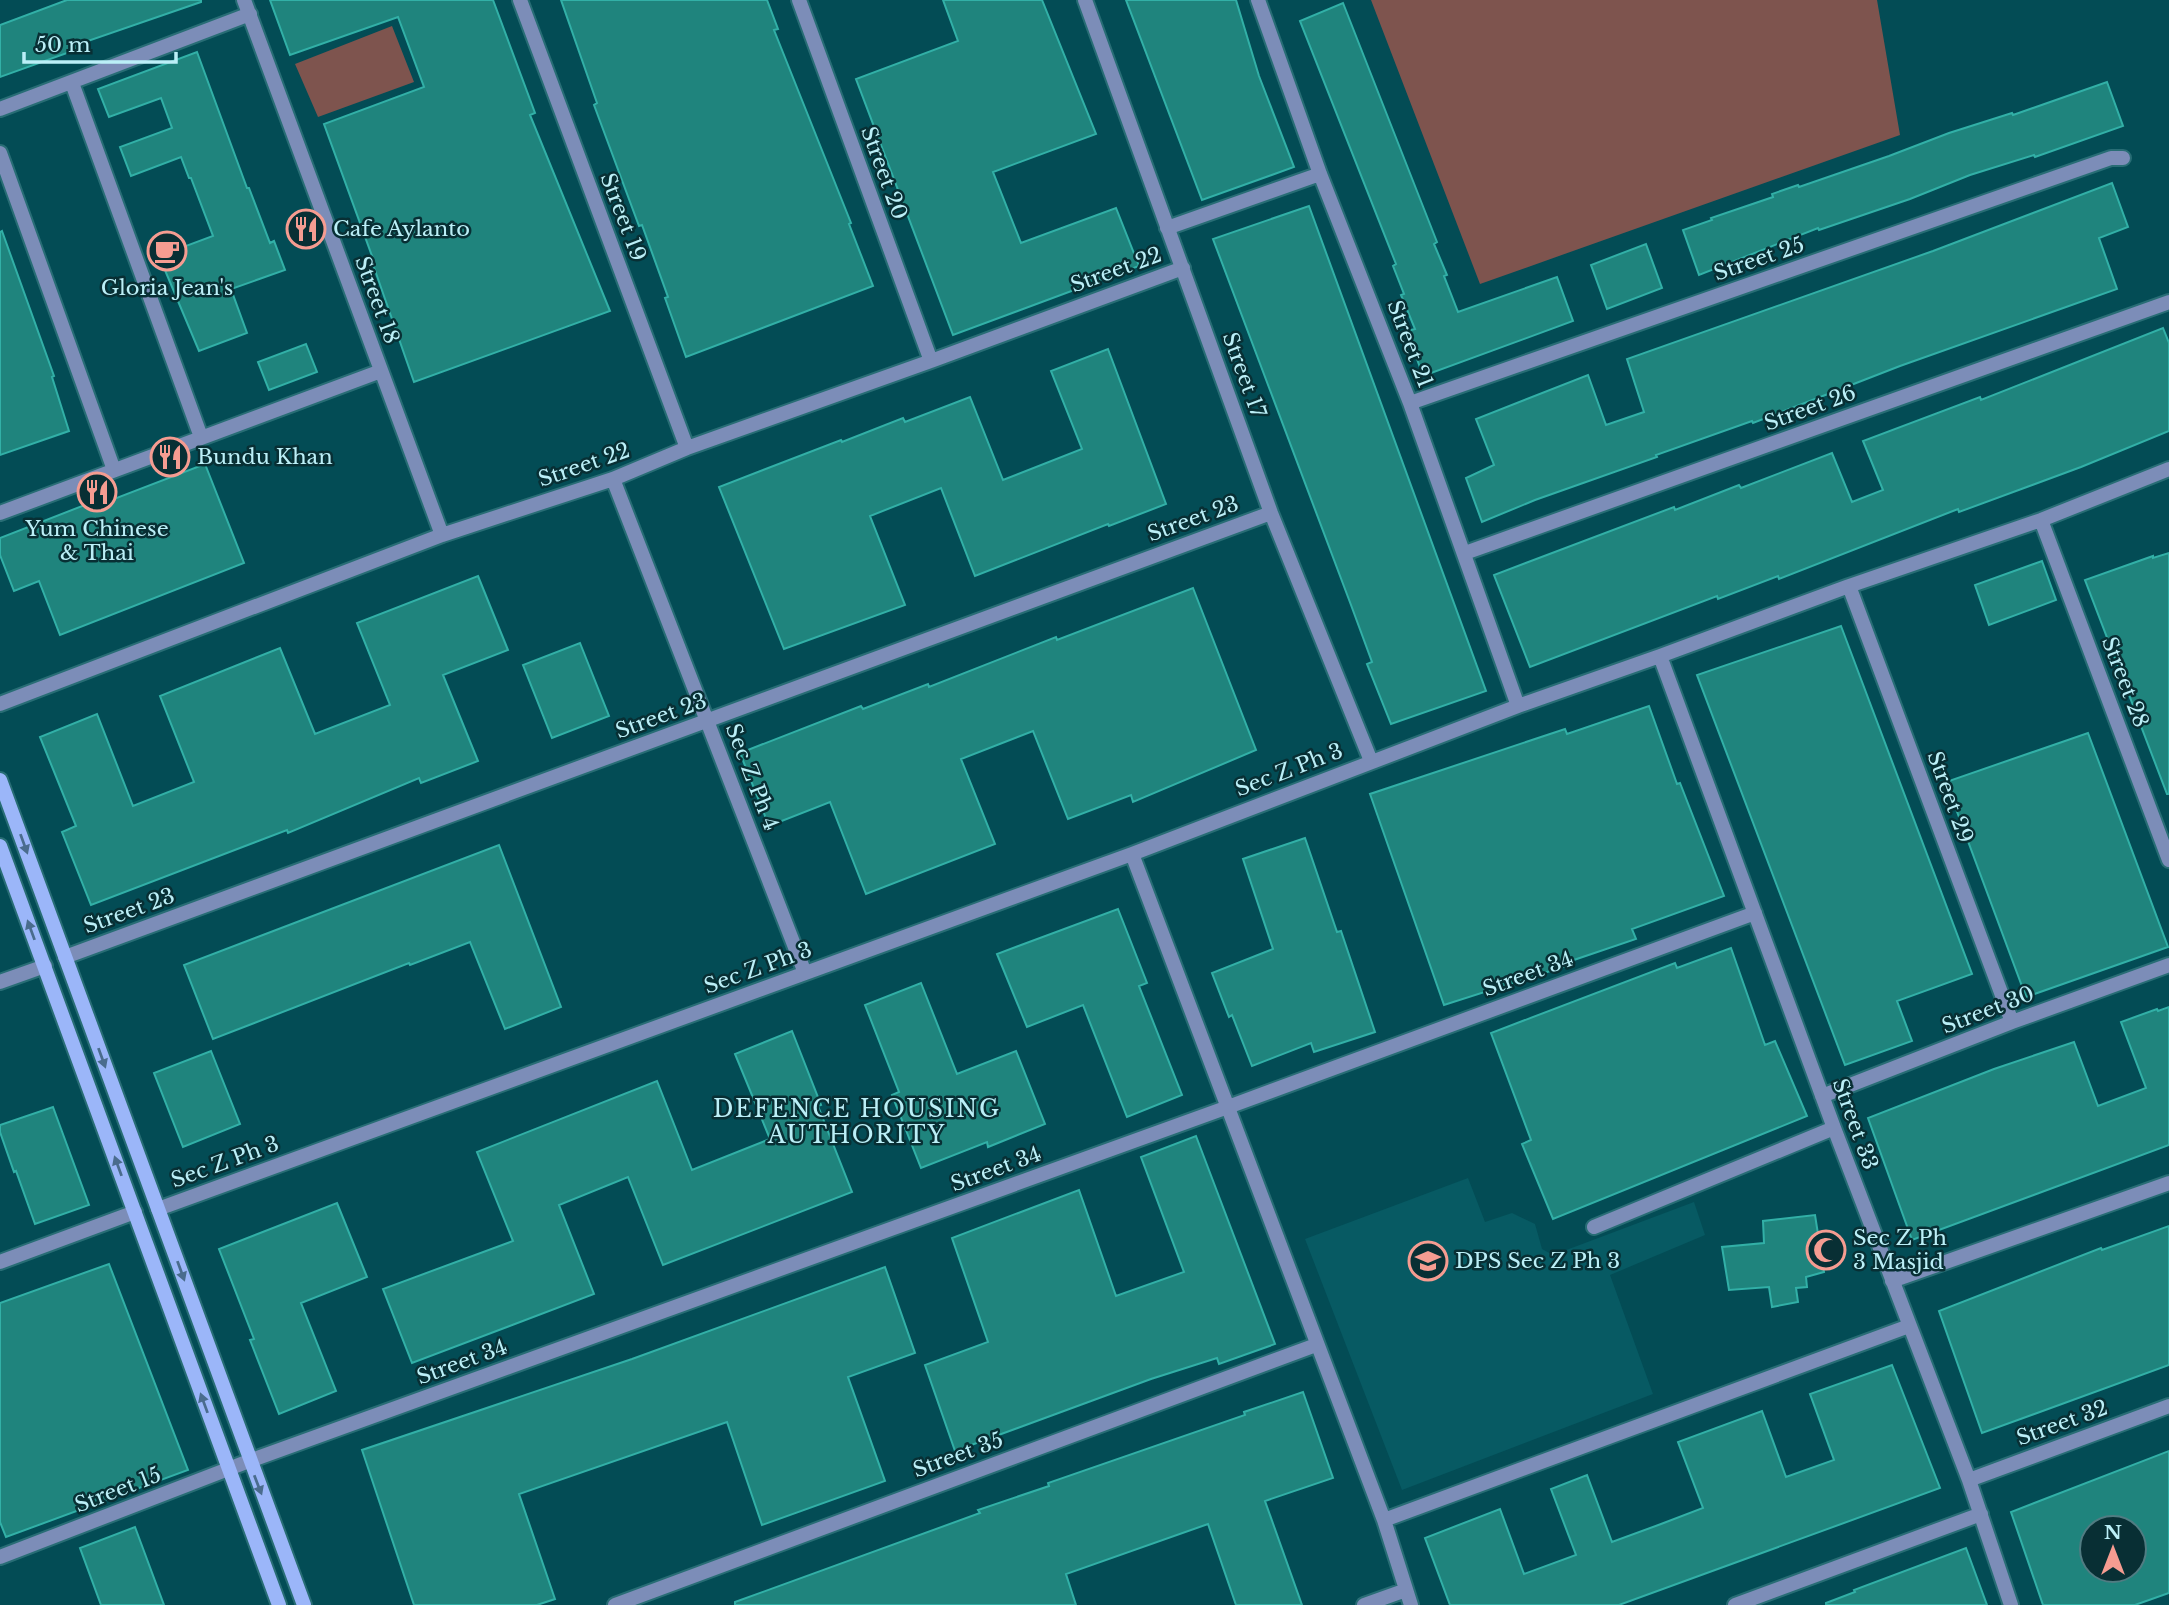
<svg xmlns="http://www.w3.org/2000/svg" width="2169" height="1605" viewBox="0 0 2169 1605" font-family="'Libre Baskerville',serif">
  <rect width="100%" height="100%" fill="#034c55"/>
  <path fill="#075a63" d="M1468,1178L1485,1222L1512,1213L1535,1224L1542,1249L1553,1255L1694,1202L1705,1235L1610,1275L1653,1394L1402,1490L1305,1239Z"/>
  <path fill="#7e544e" d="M1371,0H1877L1900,135L1480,284Z
    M392,26L414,82L318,117L295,64Z"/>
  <path fill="#1f847d" stroke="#32b0a7" stroke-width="2" fill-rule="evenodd" d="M67,0H201V2L79,44L81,48L0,77V25Z
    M270,0H493L535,113L530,115L610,311L414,382L370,256H372L324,124L424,87L398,17L290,55Z
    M561,0H767L778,29L774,30L851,223L849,224L873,286L686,357L665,298L668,297L642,225L639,226L594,105L597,103Z
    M943,0H1042L1096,134L993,172L1021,243L1116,208L1139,266L953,335L856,79L958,41Z
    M1126,0H1236L1259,76L1294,167L1202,200Z
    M1343,3L1437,242L1434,244L1447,275L1444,276L1458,312L1557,277L1573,321L1423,376L1407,331L1415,329L1401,295L1404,294L1393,266L1396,264L1300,21Z
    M197,52L247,188H249L270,243L274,241L285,270L231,289L247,333L199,351L159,256L213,236L191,178H189L181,157L131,176L120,147L172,128L161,98L109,117L98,89Z
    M2107,82L2123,126L2035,157L2034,155L1970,175L1910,199L1819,230L1818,228L1699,275L1683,230L1712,220L1711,218L1773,197L1772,194L1798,185L1799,187L1889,156L1949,133L2012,113L2013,115Z
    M2112,183L2128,227L2099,238L2117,289L1900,366L1753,423L1752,421L1656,455L1657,457L1535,500L1482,522L1466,478L1494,465L1476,419L1588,375L1606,425L1644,412L1627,359L1933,251Z
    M1309,206L1486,691L1391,724L1367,664L1372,662L1351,605L1213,239Z
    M2,231L54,376L52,377L69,431L0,455V232Z
    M1646,244L1662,288L1607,309L1591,265Z
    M2163,328L2169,343V431L2081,467L1959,512L1958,509L1779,579L1778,576L1718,599L1717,596L1530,667L1494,575L1674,507L1675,510L1739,485L1741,488L1832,453L1852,502L1883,490L1863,441L1980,397L1981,400Z
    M306,344L317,372L269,390L258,362Z
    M1108,349L1166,504L1109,526L1108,524L975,576L941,488L870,516L905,605L784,649L719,487L841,440L842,442L903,418L905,422L970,397L1003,480L1082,449L1051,371Z
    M205,464L244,563L60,635L39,581L14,591L0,555V538L95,501L96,506Z
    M2169,553V794H2167L2085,580L2153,556V558Z
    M2042,561L2056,600L1989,625L1975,585Z
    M478,576L508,650L443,675L478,761L421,783L419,778L288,833L287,830L91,905L62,832L76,826L40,737L97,714L133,806L194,782L160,696L280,648L315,734L390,705L357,623Z
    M1193,588L1256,750L1133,802L1131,795L1068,819L1033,731L961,759L995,844L866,894L830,802L769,826L740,753L861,706L863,709L928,684L929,687L1056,637L1057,640Z
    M1841,626L1972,974L1897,1001L1912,1041L1845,1065L1697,675Z
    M580,643L609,716L552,738L523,665Z
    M1649,706L1677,784L1680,783L1724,896L1632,929L1636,939L1568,962L1569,965L1444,1005L1370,794L1565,729L1567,734Z
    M2088,733L2168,947L2026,997L1946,782Z
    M1305,838L1337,932L1341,931L1375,1032L1314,1052L1311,1043L1252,1066L1232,1015L1229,1017L1212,973L1273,949L1243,859Z
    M499,845L561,1007L505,1029L470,942L410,965L409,963L213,1039L184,965Z
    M1118,909L1147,983L1139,986L1182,1095L1127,1117L1083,1005L1027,1027L997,954Z
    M1731,948L1765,1045L1775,1041L1807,1116L1553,1219L1522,1144L1531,1140L1491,1033L1675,963L1677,968Z
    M921,983L957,1074L1016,1051L1045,1124L988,1147L987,1142L921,1168L892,1095L899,1092L865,1005Z
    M2169,1007V1145L1912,1240L1868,1118L1994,1069L2074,1042L2098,1106L2146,1088L2121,1022L2157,1009L2158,1011Z
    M792,1031L821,1105L818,1106L852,1192L663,1265L628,1177L559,1205L594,1294L412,1363L383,1289L513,1241L477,1152L657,1081L692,1170L770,1139L735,1054Z
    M211,1051L240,1124L183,1147L154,1073Z
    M53,1107L89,1205L35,1224L16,1171L14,1172L0,1132V1125Z
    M1196,1136L1275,1344L1219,1364L1217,1358L1151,1379L955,1451L925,1365L988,1342L952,1238L1079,1190L1116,1296L1184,1272L1141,1157Z
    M337,1203L367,1277L301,1303L336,1391L279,1414L250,1340L254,1339L219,1249Z
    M1815,1215L1824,1272L1806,1277L1807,1287L1796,1288L1798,1302L1772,1307L1769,1287L1729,1290L1722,1247L1764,1243L1763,1221Z
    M2169,1226V1365L1982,1433L1939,1311L2101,1248L2102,1250Z
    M109,1264L188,1470L6,1537L0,1522V1303Z
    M885,1267L915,1353L848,1377L885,1481L762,1525L727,1422L519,1494L555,1599L537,1605H414L362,1450L632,1359Z
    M1892,1365L1940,1488L1619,1605H1450L1425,1538L1500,1509L1524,1574L1576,1555L1551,1489L1587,1475L1612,1542L1661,1524L1703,1508L1678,1442L1762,1411L1786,1477L1834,1460L1810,1394Z
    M1303,1392L1333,1478L1265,1501L1302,1605H1236L1208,1524L1066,1574L1076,1605H735V1602L980,1513L978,1510L1049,1486L1048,1483L1245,1415L1244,1412Z
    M2169,1451V1593L2135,1605H2043L2011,1512ZM2092,1528H2134V1570H2092Z
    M135,1527L164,1605H101L80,1548Z
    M1966,1548L1987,1605H1826V1603L1855,1592L1854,1590Z"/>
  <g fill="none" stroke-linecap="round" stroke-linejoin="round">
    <defs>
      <path id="minor" d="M244,0L442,535
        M520,0L687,448
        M799,0L931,361
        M1085,0L1271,513L1371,761
        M1258,0L1320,174L1410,403L1518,706
        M72,83L201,437
        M0,109L250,14
        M0,153L114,470
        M1167,228L1320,174
        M1410,403L2111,158H2123
        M613,479L805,973
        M0,513L381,371
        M2041,520L2169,860
        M1465,553L2169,302
        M1849,586L2012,1022
        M1660,656L1834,1128L1969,1480L2011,1605
        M0,704L442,535L613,479L687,448L931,361L1183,268
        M1132,854L1384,1520L1411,1605
        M65,957L1271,513
        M0,982L45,966
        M1822,1096L2012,1022L2169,965
        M158,1209L1132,854L1518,706L1660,656L1849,586L2041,520L2169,469
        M1594,1227L1834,1128
        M0,1262L135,1212
        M1892,1281L2169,1183
        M1969,1480L2169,1406
        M1384,1520L1909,1326
        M0,1557L249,1461L1228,1107L1755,913
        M615,1605L1316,1345
        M1364,1605L1406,1590
        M1735,1605L1981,1514"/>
      <path id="secondary" d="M0,780L304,1605
        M0,846L279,1605"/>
    </defs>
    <use href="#minor" stroke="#286d75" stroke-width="18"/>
    <use href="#secondary" stroke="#286d75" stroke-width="18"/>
    <use href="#minor" stroke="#7c8db8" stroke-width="14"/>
    <use href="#secondary" stroke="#9bb6f9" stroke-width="14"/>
  </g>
  <defs><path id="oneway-solid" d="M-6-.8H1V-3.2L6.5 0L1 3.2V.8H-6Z" transform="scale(1.75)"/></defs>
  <g fill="#4a6c8d">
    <use href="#oneway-solid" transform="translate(24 844) rotate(70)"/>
    <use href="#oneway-solid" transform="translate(31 930) rotate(-110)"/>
    <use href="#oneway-solid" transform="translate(102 1058) rotate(70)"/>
    <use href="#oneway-solid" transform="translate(118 1166) rotate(-110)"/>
    <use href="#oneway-solid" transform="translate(181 1271) rotate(70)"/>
    <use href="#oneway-solid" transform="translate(204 1403) rotate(-110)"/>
    <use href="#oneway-solid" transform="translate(258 1485) rotate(69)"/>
  </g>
  <defs>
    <symbol id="restaurant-ring" viewBox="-11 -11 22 22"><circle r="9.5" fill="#082f34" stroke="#f59c91" stroke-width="1.5"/><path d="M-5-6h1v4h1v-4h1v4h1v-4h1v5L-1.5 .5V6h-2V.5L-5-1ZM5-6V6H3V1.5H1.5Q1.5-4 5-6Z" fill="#f59c91"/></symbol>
    <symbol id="cafe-ring" viewBox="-11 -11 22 22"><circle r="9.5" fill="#082f34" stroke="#f59c91" stroke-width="1.5"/><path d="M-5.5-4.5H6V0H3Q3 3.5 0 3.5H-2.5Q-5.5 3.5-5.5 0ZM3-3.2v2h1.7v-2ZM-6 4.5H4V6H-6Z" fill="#f59c91"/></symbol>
    <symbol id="mosque-ring" viewBox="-11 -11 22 22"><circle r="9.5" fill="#082f34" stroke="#f59c91" stroke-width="1.5"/><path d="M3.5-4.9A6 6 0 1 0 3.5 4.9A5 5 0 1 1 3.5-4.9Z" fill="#f59c91"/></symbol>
    <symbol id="school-ring" viewBox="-11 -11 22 22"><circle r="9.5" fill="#082f34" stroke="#f59c91" stroke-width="1.5"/><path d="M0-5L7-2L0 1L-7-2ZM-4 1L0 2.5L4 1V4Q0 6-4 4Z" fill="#f59c91"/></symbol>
  </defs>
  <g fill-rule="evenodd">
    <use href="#restaurant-ring" x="284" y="207" width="44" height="44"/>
    <use href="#cafe-ring" x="145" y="229" width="44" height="44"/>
    <use href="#restaurant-ring" x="148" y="435" width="44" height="44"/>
    <use href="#restaurant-ring" x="75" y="470" width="44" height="44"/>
    <use href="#mosque-ring" x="1804" y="1228" width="44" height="44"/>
    <use href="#school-ring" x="1406" y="1239" width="44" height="44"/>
  </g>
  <g text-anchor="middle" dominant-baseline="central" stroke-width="5" stroke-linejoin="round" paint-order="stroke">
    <g font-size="21" fill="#bbeff7" stroke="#082f34">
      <text transform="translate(884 173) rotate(70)">Street 20</text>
      <text transform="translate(623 217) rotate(69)">Street 19</text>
      <text transform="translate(1759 259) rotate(-19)">Street 25</text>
      <text transform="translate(1116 270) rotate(-20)">Street 22</text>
      <text transform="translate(377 300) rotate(70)">Street 18</text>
      <text transform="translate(1410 344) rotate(69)">Street 21</text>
      <text transform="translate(1244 375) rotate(70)">Street 17</text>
      <text transform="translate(1810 408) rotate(-20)">Street 26</text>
      <text transform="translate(584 465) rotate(-19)">Street 22</text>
      <text transform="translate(1193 519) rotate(-20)">Street 23</text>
      <text transform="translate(2125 682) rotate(69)">Street 28</text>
      <text transform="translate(661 716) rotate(-20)">Street 23</text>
      <text transform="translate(1289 770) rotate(-21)">Sec Z Ph 3</text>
      <text transform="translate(752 777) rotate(69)">Sec Z Ph 4</text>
      <text transform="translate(1950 797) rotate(70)">Street 29</text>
      <text transform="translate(129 911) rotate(-20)">Street 23</text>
      <text transform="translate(758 968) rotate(-20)">Sec Z Ph 3</text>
      <text transform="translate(1528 974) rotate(-20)">Street 34</text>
      <text transform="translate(1988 1010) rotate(-21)">Street 30</text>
      <text transform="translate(1855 1124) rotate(70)">Street 33</text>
      <text transform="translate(225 1162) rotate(-20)">Sec Z Ph 3</text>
      <text transform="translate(996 1169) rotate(-20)">Street 34</text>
      <text transform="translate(462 1362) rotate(-20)">Street 34</text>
      <text transform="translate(2062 1423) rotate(-20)">Street 32</text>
      <text transform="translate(958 1455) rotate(-20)">Street 35</text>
      <text transform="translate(118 1490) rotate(-21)">Street 15</text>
    </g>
    <g font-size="21" fill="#bbeff7" stroke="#082f34" text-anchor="start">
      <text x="333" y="229">Cafe Aylanto</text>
      <text x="167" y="288" text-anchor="middle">Gloria Jean's</text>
      <text x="197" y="457">Bundu Khan</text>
      <text x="97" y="529" text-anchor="middle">Yum Chinese<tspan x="97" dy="24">&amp; Thai</tspan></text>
      <text x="1853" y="1238">Sec Z Ph<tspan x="1853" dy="24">3 Masjid</tspan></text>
      <text x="1455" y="1261">DPS Sec Z Ph 3</text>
    </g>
    <g font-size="23" letter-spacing="2" fill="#bbeff7" stroke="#082f34">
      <text x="857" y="1109">DEFENCE HOUSING<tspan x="857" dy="26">AUTHORITY</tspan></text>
    </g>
  </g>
  <g transform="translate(2113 1549)"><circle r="33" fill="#082f34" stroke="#507c82" stroke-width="2"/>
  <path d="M0-5L12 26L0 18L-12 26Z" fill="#f59c91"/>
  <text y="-10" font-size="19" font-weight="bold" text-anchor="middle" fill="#bbeff7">N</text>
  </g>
  <path d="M24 52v10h152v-10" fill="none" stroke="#bbeff7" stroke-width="3.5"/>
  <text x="35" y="52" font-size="21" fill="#bbeff7" stroke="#082f34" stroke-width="5" paint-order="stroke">50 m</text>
</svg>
